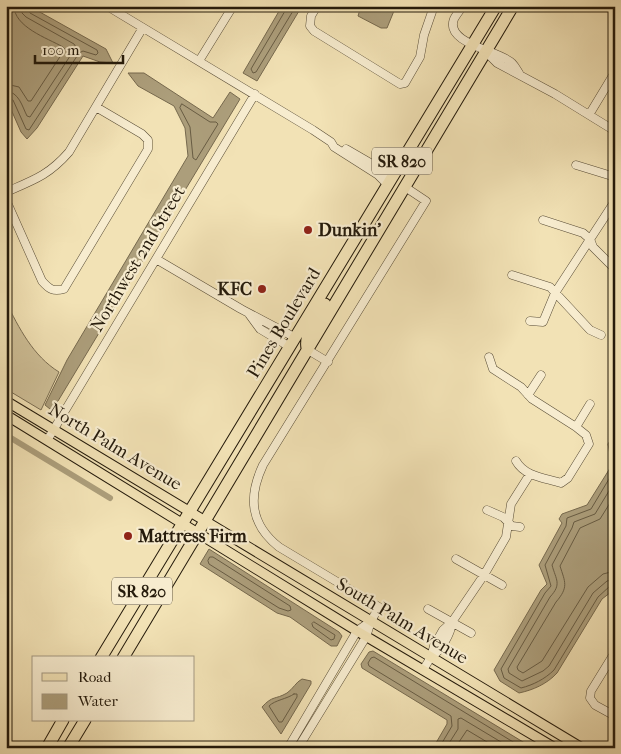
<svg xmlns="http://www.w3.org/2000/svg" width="621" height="754" viewBox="0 0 621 754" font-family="'IM FELL French Canon',serif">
  <rect width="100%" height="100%" fill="#f2e2b5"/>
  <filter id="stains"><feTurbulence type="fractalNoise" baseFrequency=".004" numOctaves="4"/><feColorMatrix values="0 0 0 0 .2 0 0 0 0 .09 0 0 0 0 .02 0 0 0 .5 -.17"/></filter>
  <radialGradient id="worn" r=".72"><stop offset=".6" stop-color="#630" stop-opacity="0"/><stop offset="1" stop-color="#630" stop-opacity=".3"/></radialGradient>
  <path fill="#cfc098" stroke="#7a6d52" d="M6,302C19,328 33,356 59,372L41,410L6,389Z"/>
  <path fill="#ac9e7b" stroke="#76694e" d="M6,6H29L106,49L113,63L100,62L83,56L37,128L27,139L21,132L6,98Z
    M282,6H302L257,81L243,73Z
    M361,6H396L387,28H381L358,16Z
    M128,73H144L213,118L230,92L240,99L58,401L50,409L45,405L67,360L188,156L185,128L174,106L138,86Z
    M615,433V589L602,599L557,673C547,684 533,690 519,693L500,681L494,670L541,590L547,584L539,565L562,523L559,519L562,514L587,505L612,465L608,444Z
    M209,549L339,632L342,636L337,646H331L290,617L277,613L200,564Z
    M373,651L533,748H433L447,724V720L362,668L361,664L369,652Z
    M302,679L311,681V684L281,734L262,707C273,695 275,700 287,693C293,689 296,682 302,679Z"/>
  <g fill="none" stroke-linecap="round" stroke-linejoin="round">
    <path stroke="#685c43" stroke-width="1" d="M286,6L285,11L251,69L253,73L256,72L296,6
      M6,84L19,87L28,101H31L65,49L63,47C47,38 14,27 14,6
      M6,91C19,92 22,106 27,116L30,117L76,47L74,44L26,17L22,13L21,6
      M6,98L13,100L26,129L29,130L79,53L83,51L96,55L98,53L97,50L30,13L27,6
      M182,104L210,122H216L218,124L196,160L193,158L190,127L180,108Z
      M615,469L591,509L567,518L566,526L545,565L551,586L545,593L501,669L504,678L521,688C533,685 545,679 554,670L598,597L610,586L615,585
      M615,481L595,514L574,522L572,528L552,565C556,580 562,584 550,597L508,669L509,673L522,681L543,671L549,666L593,593L607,581L615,579
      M615,495L600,519L580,528L560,566C565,582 569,587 556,602L517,667L518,670L523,673L542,661L588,587L603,574L615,571
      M210,557H213L290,606L291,610L288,611L279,608L209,564L208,561Z
      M314,622L335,635L334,639L331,640L313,627L312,624Z
      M294,694H297V697L282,722H279L269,706C275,700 287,699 294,694Z
      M439,748L452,726L451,716L369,666L368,663L371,658L374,657L523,748
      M446,748L458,729V719L461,718L511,748
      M455,748L467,730L497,748"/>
    <path stroke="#ac9e7b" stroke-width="6" d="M6,435L110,498"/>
    <defs>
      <path id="minor" d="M107,6L313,130L331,142L334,147L378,175L388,185
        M317,6L311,16L310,26L314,31L400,84L405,83L420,57L424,35L434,6
        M463,6C460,10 456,15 454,19C444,44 501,51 512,63C515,66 517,70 519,73
        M486,52L497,63L555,94L615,131
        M199,61L233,6
        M589,115L615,72
        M346,149L384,171L391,180
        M576,165L615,177
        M6,192C34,180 49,175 69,152L142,29
        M6,200L42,281C49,289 53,292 64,289L148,149V140L142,134L96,107
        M543,220L583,233L590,239L593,247L615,269
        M156,259L241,309L296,338
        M512,275L550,287L590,330L601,335
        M249,314L260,329L290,347
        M530,321L543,322L555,293L615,201
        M308,350L328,362
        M489,357L493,369L521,387L532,399L576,427L586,435L589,444L568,478L561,483C546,478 525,477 516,461
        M528,395L541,375
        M576,427L590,404
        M48,439L255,94
        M487,510L503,517L512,526L520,527
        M456,559L502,585
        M428,609L471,633
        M615,652L591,691L590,698L595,705L615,716
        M431,657C441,651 451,634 452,622
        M423,670L431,657L434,646L443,630L452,622L484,575L506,537L511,504L530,474
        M288,748L357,631L371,621
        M298,748L366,637L371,621L379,607L279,547C250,524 248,497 263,465L426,201L405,187"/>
      <path id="major" d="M6,401L582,748
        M6,415L357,631L555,748"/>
      <path id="highway" d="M307,348C304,333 318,317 325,304
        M101,658L496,6
        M123,658L513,6
        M47,748L63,720
        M68,748L85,720"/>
    </defs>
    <use href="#minor" stroke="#584c36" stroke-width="9"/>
    <use href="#major" stroke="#241a0b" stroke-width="11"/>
    <use href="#highway" stroke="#241a0b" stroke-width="13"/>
    <use href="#minor" stroke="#f7eccf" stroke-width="8"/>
    <use href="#major" stroke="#f2e2b5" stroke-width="9"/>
    <use href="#highway" stroke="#f2e2b5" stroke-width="11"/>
  </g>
  <g fill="#8f2418" stroke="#f7eccf" stroke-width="2">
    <circle cx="308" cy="230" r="5"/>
    <circle cx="262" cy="289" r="5"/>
    <circle cx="128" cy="536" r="5"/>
  </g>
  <g text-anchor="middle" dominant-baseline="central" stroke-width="4.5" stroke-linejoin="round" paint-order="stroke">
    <g fill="#f7eccf" stroke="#635946" stroke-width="1">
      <rect x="372" y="147.5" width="60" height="27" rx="4"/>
      <rect x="112" y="577.5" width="60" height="27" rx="4"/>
    </g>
    <g font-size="16" font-weight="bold" fill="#241a0b">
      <text x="402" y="161">SR 820</text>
      <text x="142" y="591">SR 820</text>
    </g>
    <g font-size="18" font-weight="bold" fill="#241a0b" stroke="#f7eccf" text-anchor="start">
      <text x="318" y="230">Dunkin'</text>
      <text x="252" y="289" text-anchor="end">KFC</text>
      <text x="138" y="536">Mattress Firm</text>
    </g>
    <g font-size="18" fill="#241a0b" stroke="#f7eccf">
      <text transform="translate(138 259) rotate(-59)">Northwest 2nd Street</text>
      <text transform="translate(284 323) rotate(-59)">Pines Boulevard</text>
      <text transform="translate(115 447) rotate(31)">North Palm Avenue</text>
      <text transform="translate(402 621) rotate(31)">South Palm Avenue</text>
    </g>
  </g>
  <rect width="621" height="754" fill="none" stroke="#f2e2b5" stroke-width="25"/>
  <rect x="8" y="8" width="606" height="739" fill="none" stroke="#241a0b" stroke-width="2.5"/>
  <rect x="12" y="12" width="596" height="729" fill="none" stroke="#241a0b"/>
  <rect x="32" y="656" width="162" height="65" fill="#f7eccf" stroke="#a39881"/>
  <rect x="42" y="673" width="25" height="8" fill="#f2e2b5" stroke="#a39881"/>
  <text x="78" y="682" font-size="15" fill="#241a0b">Road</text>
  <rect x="42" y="694" width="25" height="15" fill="#ac9e7b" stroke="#a39881"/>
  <text x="78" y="706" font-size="15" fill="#241a0b">Water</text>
  <path d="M35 55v8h88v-8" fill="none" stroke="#241a0b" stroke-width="2.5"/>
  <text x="42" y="55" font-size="15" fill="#241a0b" stroke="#f7eccf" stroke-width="4" paint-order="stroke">100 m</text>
  <rect width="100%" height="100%" filter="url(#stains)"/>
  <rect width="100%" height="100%" fill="url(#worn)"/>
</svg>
